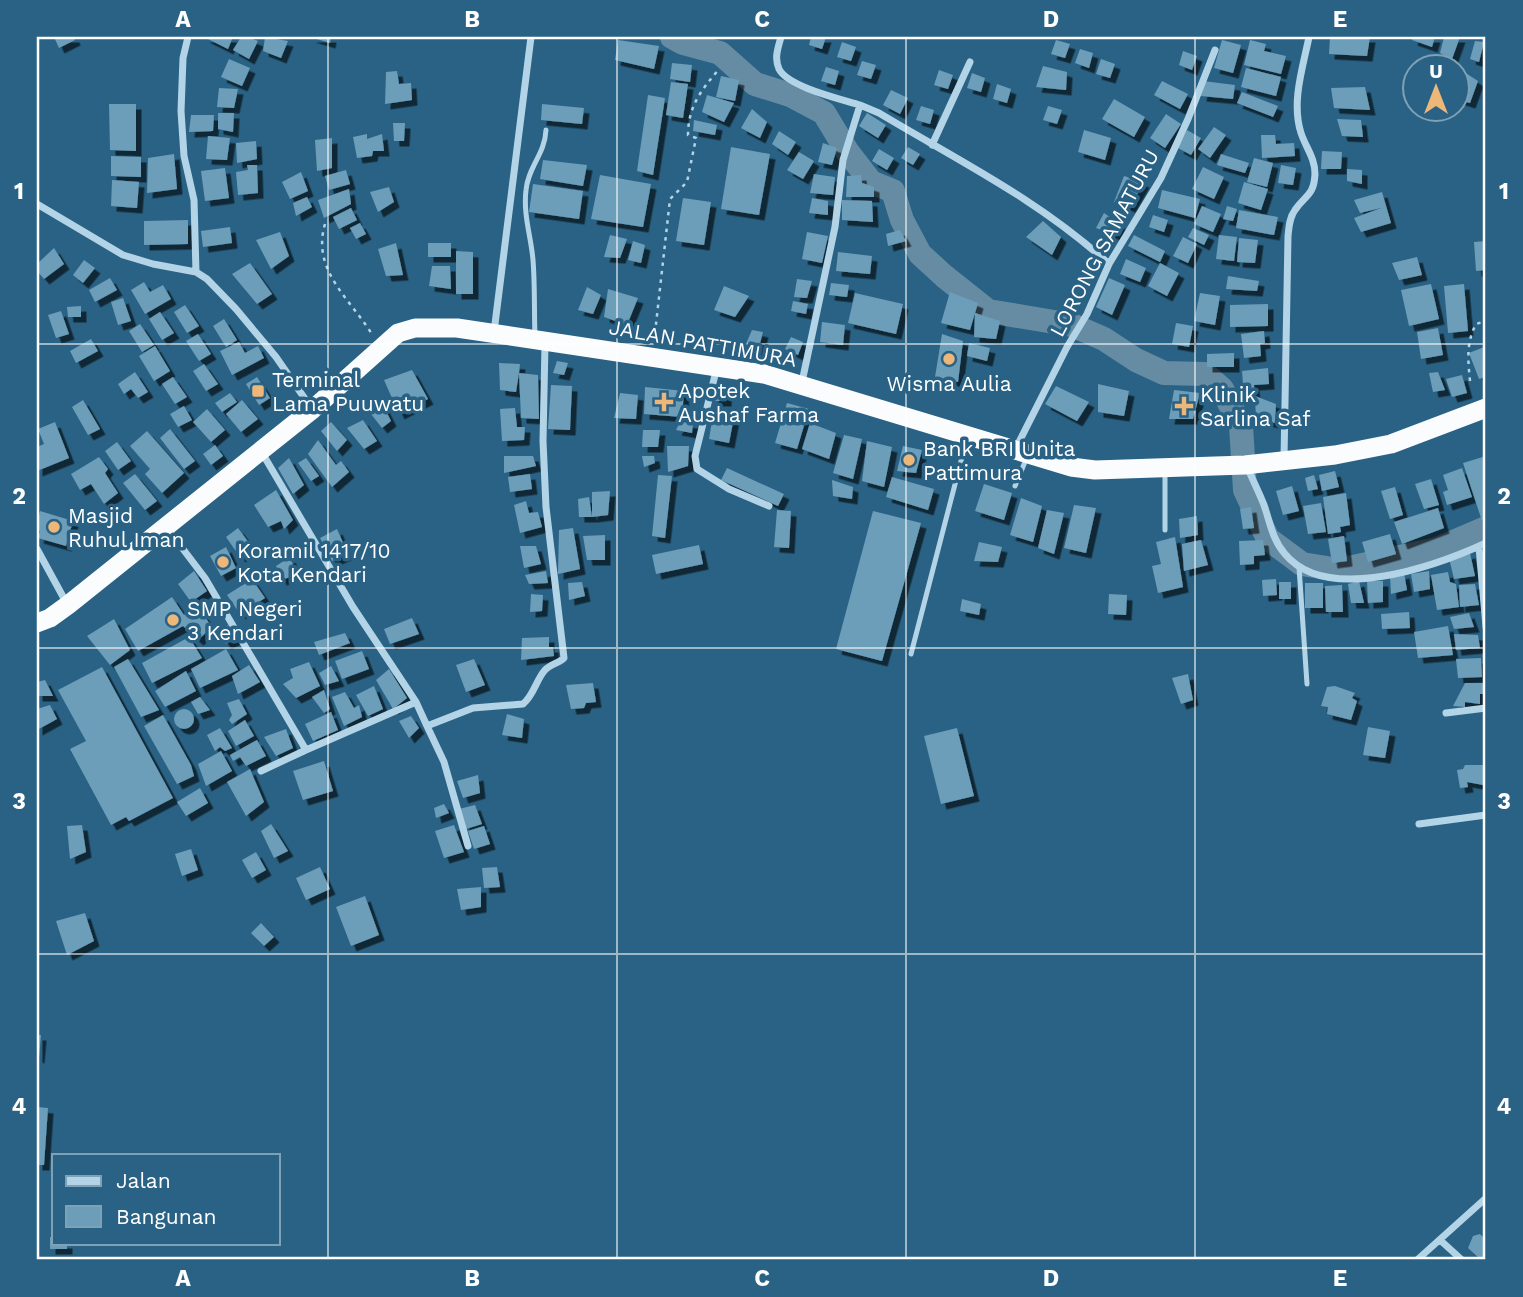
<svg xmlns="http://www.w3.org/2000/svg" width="1523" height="1297" viewBox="0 0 1523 1297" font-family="'Work Sans',sans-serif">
  <defs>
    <filter id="shadow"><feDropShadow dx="5.5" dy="5.5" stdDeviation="0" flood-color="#0009"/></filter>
  </defs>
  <rect width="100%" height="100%" fill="#296284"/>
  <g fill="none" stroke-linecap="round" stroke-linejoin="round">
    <path stroke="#668ca3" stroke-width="24" d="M672,37L683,43L720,53L755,84L790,95L824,113L847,151L871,182L893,191L902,220L920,254L944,276L988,311L1072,325L1104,339L1136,360L1164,373L1205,374L1222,389L1241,426L1245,490L1268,539L1302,564L1339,570L1437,549L1486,528"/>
  </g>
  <path fill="#6c9db9" filter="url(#shadow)" d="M54,37H74L75,40L59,48Z
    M204,37H233L228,49Z
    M241,37H248L258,41L249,59L233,50Z
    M265,37L288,41L281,58L263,51Z
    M310,37H331L330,43Z
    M811,37H826L822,49L809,45Z
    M1330,37H1370L1367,56L1329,54Z
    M1413,37H1435L1432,47L1412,40Z
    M1444,37H1460L1452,59L1440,53Z
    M618,40L659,46L654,69L615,60Z
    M1056,40L1070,44L1065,58L1051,54Z
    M1222,40L1241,45L1233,73L1214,68Z
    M1250,40L1266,44L1264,51L1286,56L1281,74L1244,65Z
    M1475,41L1484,42L1479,62L1470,59Z
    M842,42L856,47L851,61L837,57Z
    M1080,49L1093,53L1089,68L1075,63Z
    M1183,51L1197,56L1192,70L1179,65Z
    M229,59L250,68L242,86L221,77Z
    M1101,59L1115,64L1110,78L1096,74Z
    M862,61L876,65L871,79L857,75Z
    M672,63L692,65L690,82L670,79Z
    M1043,66L1067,72L1066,90L1036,87Z
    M826,67L839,71L835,85L821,81Z
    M1246,68L1281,77L1276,96L1241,87Z
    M939,70L953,75L948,89L934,85Z
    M397,71L399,84L411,83L412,100L385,104L386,72Z
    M1464,72L1478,81L1470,103L1457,99Z
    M972,73L985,78L981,92L967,88Z
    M721,76L739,80L735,101L716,97Z
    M1162,81L1188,94L1180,109L1154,95Z
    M1203,81L1235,85L1233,99L1201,96Z
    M671,82L688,84L683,118L666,115Z
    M997,84L1011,89L1007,103L993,99Z
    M1365,87L1370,110L1334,108L1331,88Z
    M219,88L238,89L234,108L217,107Z
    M891,90L908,98L900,114L883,105Z
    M1242,92L1278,106L1273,117L1237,103Z
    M648,95L665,98L653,175L637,171Z
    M707,95L734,103L724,122L702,112Z
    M1114,99L1145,117L1134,137L1102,119Z
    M109,104H136V151L110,150Z
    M542,104L584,108L582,124L541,120Z
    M921,106L934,110L930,124L916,120Z
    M1048,106L1062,110L1057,124L1043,120Z
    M752,109L767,122L760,138L741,128Z
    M218,113H234L233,132L218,129Z
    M867,113L886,125L878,138L859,126Z
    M1166,114L1181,124L1165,148L1150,138Z
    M191,115H214L213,131L189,132Z
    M1337,119L1361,120L1363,137L1342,136Z
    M694,120L717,125L715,135L693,131Z
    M393,123H405L404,141H394Z
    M1214,127L1226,135L1210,158L1198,149Z
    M1084,130L1111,138L1105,160L1078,152Z
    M1187,130L1201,138L1191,155L1178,148Z
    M779,131L796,142L788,155L772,144Z
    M367,134V139L382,134L384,151H373L372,156L357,158L353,137Z
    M1261,135H1275L1276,144L1294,143L1295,156L1262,158Z
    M208,136L230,138L227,160L206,159Z
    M332,138V168L317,171L315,140Z
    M256,141L257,159L237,163L236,143Z
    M823,143L837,148L832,165L818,162Z
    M731,147L770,154L759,215L721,209Z
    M908,147L920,154L913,165L901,158Z
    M879,149L894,158L887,170L872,161Z
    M1322,151L1342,152L1341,169H1321Z
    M799,152L814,161L803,179L787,170Z
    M174,154L177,189L147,193L148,158Z
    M1221,154L1249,163L1245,173L1217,165Z
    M111,156L141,157V177L111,176Z
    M1254,158L1273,163L1267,187L1247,182Z
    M543,160L587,165L583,186L540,179Z
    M247,165H257L258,193L238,195L236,172L248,170Z
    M1281,165L1296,168L1293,185L1278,183Z
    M1203,167L1224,177L1214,199L1192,189Z
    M225,168L229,198L205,201L201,171Z
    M1347,169L1362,170V184L1347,181Z
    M346,170L350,184L329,190L325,176Z
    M301,172L308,191L290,199L282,182Z
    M814,174L835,177L833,195L810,193Z
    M600,175L651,184L643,227L591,219Z
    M861,175L862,183L874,187V197H846L847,176Z
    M1124,176L1144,182L1130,207L1114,202Z
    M112,180L139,182L137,208L111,206Z
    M1244,182L1268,189L1261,210L1238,203Z
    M533,184L583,191L579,219L529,212Z
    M389,187L394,202L378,212L370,192Z
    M349,189L351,204L324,218L318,200Z
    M1162,190L1200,199L1195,218L1158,208Z
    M1382,192L1391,223L1361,232L1354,218L1381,208L1360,213L1354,200Z
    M307,197L312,207L296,216L293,203Z
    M683,198L711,202L704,245L676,241Z
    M812,198L828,201V215L809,213Z
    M842,200L872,201L873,222L842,220Z
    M1202,206L1221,214L1213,232L1194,224Z
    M1227,206L1237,209L1233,221L1223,219Z
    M351,208L357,220L339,229L333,217Z
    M1239,210L1278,217L1274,235L1236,228Z
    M1104,213L1120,224L1115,235L1096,228Z
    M1153,215L1168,220L1164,232L1149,227Z
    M188,220V244L144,245V221Z
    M1043,221L1061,237L1052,255L1026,237Z
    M360,223L366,234L356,239L350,228Z
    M230,227L232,243L203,247L201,231Z
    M1193,228L1209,235L1204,245L1188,237Z
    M900,230L906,241L888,246L886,234Z
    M280,232L289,256L271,269L256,240Z
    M807,232L828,236L822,263L802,259Z
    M610,235L627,239L620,258L604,257Z
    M1134,235L1165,251L1160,262L1128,246Z
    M1219,235L1237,237L1234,261L1216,259Z
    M1183,237L1197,244L1188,263L1173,256Z
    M1239,238L1258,240L1255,263L1237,262Z
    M633,241L645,245L641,263L628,260Z
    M1486,241V270L1476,271L1474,242Z
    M396,243L403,275L386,276L378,249Z
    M428,243H451V257H428Z
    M54,248L64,264L44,279L37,271V264Z
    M456,251L473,252V294H456Z
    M838,252L872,256L870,274L836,271Z
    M1417,257L1422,275L1399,280L1392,263Z
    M1126,259L1146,268L1140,282L1120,274Z
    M84,260L95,268L83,283L73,275Z
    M250,263L272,294L257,304L232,274Z
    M1160,263L1179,273L1167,296L1148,286Z
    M432,266H450L451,289L429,286Z
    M1228,276L1259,281L1257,291L1226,289Z
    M110,278L117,290L95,302L89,290Z
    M1109,278L1125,285L1112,315L1096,307Z
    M797,279L812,281L807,298L794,297Z
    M144,282L150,292L163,285L171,299L145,314L131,290Z
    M831,283L849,285L847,297L829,295Z
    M1431,284L1439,319L1409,326L1401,290Z
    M1464,284L1468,331L1448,333L1444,286Z
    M724,286L749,296L735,317L714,310Z
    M587,287L601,295L593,314L578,310Z
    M608,289L638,298L627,325L604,317Z
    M950,292L978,303L975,313L1000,321L996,339L974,337L975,313L970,330L941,323Z
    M855,293L903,304L896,334L848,323Z
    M1200,293L1220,296L1215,325L1194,321Z
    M123,298L131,321L118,325L111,302Z
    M793,301L808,304L806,314L791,311Z
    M1268,304V326L1230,327V305Z
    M185,305L199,326L187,333L174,312Z
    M81,306V317H68L67,307Z
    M61,311L69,334L56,338L48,315Z
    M160,312L174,333L162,340L149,319Z
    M224,319L237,340L226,347L213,326Z
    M822,322L845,325L843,345L820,342Z
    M1176,323L1193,326L1189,347L1172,344Z
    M140,324L154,345L142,352L129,331Z
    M1438,328L1443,355L1421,359L1417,332Z
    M752,330L763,332L758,351L745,346Z
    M1264,331L1265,343L1260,344L1261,356L1244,358L1241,334Z
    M198,334L211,354L199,361L186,341Z
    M942,334L963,341L958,382L935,377Z
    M791,337L803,342L798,355L785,349Z
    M91,339L98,351L76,363L70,351Z
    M239,342L245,353L258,346L264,358L232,375L220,351Z
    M969,343L990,348L987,361L967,356Z
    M155,346L170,371L154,381L139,356Z
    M1484,347L1486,352V377L1479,379L1469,353Z
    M1234,353V367H1207V354Z
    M557,361L568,363L564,375L553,373Z
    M499,363L520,364L519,373L538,375L539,419L521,418L519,373L516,392L500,390Z
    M204,364L218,384L206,391L193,371Z
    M1268,368L1269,384L1254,385L1255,396L1276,404L1275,423L1256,420L1255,396L1244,397L1242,371Z
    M412,370L428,399L399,414L384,380Z
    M135,372L148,392L138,398L131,389L124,394L118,384Z
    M1438,372L1445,390L1433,392L1429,373Z
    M1462,375L1467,393L1452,397L1446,379Z
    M173,377L187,397L175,404L162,384Z
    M257,377L270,398L259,405L246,384Z
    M1098,384L1129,391L1124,416L1098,412Z
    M551,385L572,386L570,430L548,429Z
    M716,385H727L726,401H712Z
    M1056,386L1089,402L1077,421L1045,404Z
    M645,387L684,391L682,417L644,414Z
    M1174,390L1200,393L1193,419H1169Z
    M230,393L237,402L222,412L215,403Z
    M620,393L638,395L636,419L614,418Z
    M380,399L391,421L382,428L367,409Z
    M83,400L100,429L88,435L72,407Z
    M242,400L258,419L241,432L226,414Z
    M787,403L809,409L797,449L775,443Z
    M184,406L192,420L178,427L170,414Z
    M515,408L517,427H525L524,440L502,441L500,409Z
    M207,409L225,430L211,442L193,422Z
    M714,409L735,412L729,443L709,439Z
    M363,420L377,441L364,449L347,428Z
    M55,422L69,458L37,471V447L44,444L38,429Z
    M331,422L347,440L337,451L321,431Z
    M680,422L693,423L692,433L676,430Z
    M810,423L836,433L829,459L802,449Z
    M170,429L195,461L184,469L160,438Z
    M643,430H660L658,447H642Z
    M147,431L184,473L162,493L145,474L150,469L130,446Z
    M844,435L862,439L853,479L833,473Z
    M318,440L336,465L341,461L349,472L332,487L308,454Z
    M867,441L892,447L884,487L862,481Z
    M117,442L131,461L118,470L105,451Z
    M215,445L223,456L211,465L203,454Z
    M667,446H689L688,466L668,472Z
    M903,446L922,450L916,473L897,471Z
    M504,456H533L536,466L504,473Z
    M642,456H654L655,463L644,467Z
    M1486,456V519L1482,521L1463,463Z
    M99,457L108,469L105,473L118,493L104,504L91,484L80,490L71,474Z
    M289,458L304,485L293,494L278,468Z
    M306,458L319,476L311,481L298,463Z
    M727,468L784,494L778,506L721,480Z
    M1462,468L1472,497L1447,505L1443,492L1448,490L1443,475Z
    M1335,471L1339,487L1322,491L1319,475Z
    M135,474L157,501L145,510L123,483Z
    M530,474L532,489L510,492L508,477Z
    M658,475L672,476L665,538L652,536Z
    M1314,475L1318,489L1308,491L1305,478Z
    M892,477L934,489L928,510L886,497Z
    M1431,479L1439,505L1424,509L1415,484Z
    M832,480L853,487L852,499L833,496Z
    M984,484L1012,493L1004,520L975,511Z
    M1292,486L1299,511L1283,515L1276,491Z
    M1395,487L1403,515L1390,519L1381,491Z
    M276,490L293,520L284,529L281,521L268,527L254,505Z
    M610,491L608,515L592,517V492Z
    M1346,493L1350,525L1340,527L1341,532L1328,534L1323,497Z
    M589,497L592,517H579L578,499Z
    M1021,498L1042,506L1033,542L1010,535Z
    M526,501L529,513L538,512L542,527L520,533L514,505Z
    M1321,503L1326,532L1308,534L1303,506Z
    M1074,505L1096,508L1086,553L1064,548Z
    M1251,507L1254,528L1243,529L1240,509Z
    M1438,508L1444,528L1402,544L1394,522Z
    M777,510L791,511L789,548L774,547Z
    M1047,510L1064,513L1054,554L1038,548Z
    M40,511L73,521L66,546L38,538L40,531L37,530V524Z
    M873,511L921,523L882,661L836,649Z
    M1197,516L1198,535L1180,538L1179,519Z
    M238,528L252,547L240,557L226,537Z
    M573,528L580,569L558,574L559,530Z
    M337,529L348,554L332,561L320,538Z
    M1390,534L1396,554L1368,562L1362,542Z
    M605,535V560H587L583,536Z
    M1344,536L1347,561L1332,563L1328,539Z
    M1175,537L1183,587L1158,593L1152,566L1161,564L1156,542Z
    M1201,540L1208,565L1184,571L1182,544Z
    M1263,540L1265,555L1254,556V564L1240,565L1239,541Z
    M979,542L1002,547L998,562L974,561Z
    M699,545L703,564L656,574L652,555Z
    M520,546H536L541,564L524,568Z
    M226,547L236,568L221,576L210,556Z
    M1470,553L1475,576L1454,579L1449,558Z
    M290,557L297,575L281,580L276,566Z
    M194,571L207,591L191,602L178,584Z
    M546,571L548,583L529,584L525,575Z
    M1429,571L1430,589L1414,592L1411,574Z
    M1448,572L1450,582L1456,584L1459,607L1437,610L1431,575Z
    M1404,573L1407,590L1391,594L1390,576Z
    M252,579L265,598L240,614L227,595Z
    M1276,579L1277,595L1263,596L1262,580Z
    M1359,581L1364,603H1351L1348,584Z
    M1367,581H1383V602L1368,603Z
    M582,582L585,596L569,600L568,583Z
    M1279,582H1291V599H1279Z
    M1305,583H1323V608H1305Z
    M1475,584L1479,605L1460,607L1459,585Z
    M1342,585L1343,612H1326L1325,586Z
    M531,594L543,595L542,611L530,612Z
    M1109,594L1127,595L1126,615L1108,614Z
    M172,597L184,615L198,607L212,627L198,640L183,626L138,651L125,629Z
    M962,599L981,604L979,615L960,611Z
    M1409,612L1410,628L1382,629L1381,614Z
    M1469,613L1474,627L1454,629L1450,617Z
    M412,618L419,634L390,644L384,629Z
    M114,619L130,650L110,665L87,636Z
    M228,625L237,638L226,644L218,631Z
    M1448,626L1453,655L1418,658L1414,632Z
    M345,633L350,643L319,655L314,642Z
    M1454,634L1478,635L1480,648L1456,650Z
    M189,637L202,658L152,683L142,663Z
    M549,637V647H553L554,656L521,660L522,638Z
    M226,649L238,670L200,688L191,669Z
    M362,651L369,669L342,679L335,661Z
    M1481,658L1482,677L1458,678L1456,659Z
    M128,659L159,710L141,717L114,667Z
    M474,659L485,685L466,692L456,665Z
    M309,662L320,686L296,698L283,684L293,678L290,669Z
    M249,665L260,682L238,694L232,676Z
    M331,666L339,681L325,685L319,673Z
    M102,667L173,798L129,821L126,817L111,825L70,749L86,741L58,690Z
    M389,669L407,698L393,709L376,680Z
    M186,671L196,691L165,707L155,691Z
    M1188,674L1193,700L1181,704L1172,678Z
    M45,680L53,696H37V682Z
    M593,683L596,702L586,703L584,708L571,709L566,685Z
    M1465,683H1485L1486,694H1480V704L1465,702V707L1453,706Z
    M374,686L383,709L368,716L356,695Z
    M1335,686L1355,693L1352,698L1357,701L1351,720L1327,714L1328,707L1321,706L1327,687Z
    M324,690L330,709L324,713L312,697Z
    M345,692L354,708L359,705L362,717L344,726L332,697Z
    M200,697L210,710L198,714L191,702Z
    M239,699L247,714L232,724L229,720L232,715L227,703Z
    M50,705L57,719L37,730V709Z
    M174 719a10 10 0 1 1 20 0a10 10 0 1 1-20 0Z
    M331,712L338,730L313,741L305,724Z
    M507,714L524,719L522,738L502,735Z
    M163,715L191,765L194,776L177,784L144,726Z
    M411,716L419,728L409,738L399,721Z
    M245,720L254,736L236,746L228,731Z
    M1368,727L1390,731L1385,758L1363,755Z
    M220,728L232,748L225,751L220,747L215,751L207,735Z
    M957,728L974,796L941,804L924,736Z
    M286,729L293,748L276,756L264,737Z
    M257,740L266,756L246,766L240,757L233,761L230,755Z
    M221,751L232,771L206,786L198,764Z
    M324,761L333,791L303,800L293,771Z
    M1465,765H1483V785L1467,782L1468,787L1460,788L1457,770L1463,769Z
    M250,769L264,802L246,816L227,782Z
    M478,775L480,793L463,798L457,781Z
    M200,788L208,803L186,816L177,802Z
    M444,804L449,813L436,818L434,808Z
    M475,805L482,824L466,829L459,809Z
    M271,824L288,851L274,858L261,831Z
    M82,825L86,852L70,859L67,826Z
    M454,825L464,852L444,858L435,831Z
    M484,826L490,844L474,849L468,831Z
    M191,849L198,870L182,876L175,854Z
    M256,852L266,870L252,878L242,860Z
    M320,867L330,889L306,900L296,878Z
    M497,867L500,887L484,888L482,868Z
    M481,887V907L461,910L457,889Z
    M365,896L379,935L351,946L336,907Z
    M85,913L94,941L67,955L56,921Z
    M261,923L274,937L264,946L251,933Z
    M37,1035H41L39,1058L37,1057Z
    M37,1107L48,1108L44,1165H37Z
    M1480,1234L1486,1240V1260H1481L1468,1248L1473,1236Z
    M50,1237H54V1243H67V1249H50Z"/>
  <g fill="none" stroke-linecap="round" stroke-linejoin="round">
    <path stroke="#b3d4e7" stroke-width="2.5" stroke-dasharray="3.5 5" stroke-linecap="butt" d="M325,224C311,271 351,299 373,336
      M654,342L670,199L687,182L696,138L688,135C688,106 702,89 720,68
      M1470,381C1468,360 1466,343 1476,324L1486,321"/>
    <path stroke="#b3d4e7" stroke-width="5" d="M535,336C534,311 535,285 533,260C531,236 523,215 526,190C528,167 545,154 546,130
      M1015,486L1027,457
      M1165,530V470
      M1299,567L1307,684
      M911,654L967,438"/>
    <path stroke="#b3d4e7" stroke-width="7" d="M188,37L183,58L181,111L184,156L194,200L196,272
      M781,37C778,48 774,58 779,69C788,87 841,99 860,105
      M932,145L970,62
      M37,204L123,255L153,264L196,272L207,279L236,309L276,357L312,409
      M494,332L531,37
      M717,367L695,456L697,469L729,489L769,506
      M802,382L835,227L843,160L860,105L879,113C959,161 1039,200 1109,264
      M1015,450L1067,347L1087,314L1109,264L1161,178L1188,119L1215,50
      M261,451L353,607L416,702
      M1284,458L1288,236C1289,228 1289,218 1295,210C1305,195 1314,196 1315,174C1315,158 1306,148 1301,133C1291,102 1303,67 1309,37
      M1247,466C1252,479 1259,492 1264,505C1270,522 1272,539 1285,554C1327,605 1436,566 1486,543
      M167,528L205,578L306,750L416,702L427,726L473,708L523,704C534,695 536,680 545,670C551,664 559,663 564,658L546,507L543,441L545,344
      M1479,547L1486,627
      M37,549L67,604
      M1446,713L1486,708
      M427,726L444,762L468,846
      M261,771L306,750
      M1419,824L1486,815
      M1440,1240L1462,1260
      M1417,1260L1486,1198"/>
    <path stroke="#fafcfe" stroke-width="19" d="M37,623L50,618L68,605L313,409L398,333L415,328H457L764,374L1071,467L1095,470L1245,465L1335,455L1391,444L1486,408"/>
  </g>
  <path fill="none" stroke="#fff" stroke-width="2" stroke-opacity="0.55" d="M328,37V1260M617,37V1260M906,37V1260M1195,37V1260M37,344H1486M37,648H1486M37,954H1486"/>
  <g fill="#eeb77a" stroke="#296284" stroke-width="2.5">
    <circle cx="949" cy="359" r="7"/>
    <rect x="251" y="384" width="14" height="14" rx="3.5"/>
    <path d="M660.5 391.5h7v7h7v7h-7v7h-7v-7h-7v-7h7z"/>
    <path d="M1180.5 395.5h7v7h7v7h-7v7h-7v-7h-7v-7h7z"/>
    <circle cx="909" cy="460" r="7"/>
    <circle cx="54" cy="527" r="7"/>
    <circle cx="223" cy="562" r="7"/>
    <circle cx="173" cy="620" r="7"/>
  </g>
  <g text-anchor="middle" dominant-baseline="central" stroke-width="7" stroke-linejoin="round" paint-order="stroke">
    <g font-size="21" fill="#fff" stroke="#296284">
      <text transform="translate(1104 243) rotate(-62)">LORONG SAMATURU</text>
      <text transform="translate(703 343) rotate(10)">JALAN PATTIMURA</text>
    </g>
    <g font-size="21" fill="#fff" stroke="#296284" text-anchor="start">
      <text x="272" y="379">Terminal<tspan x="272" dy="24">Lama Puuwatu</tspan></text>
      <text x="949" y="383" text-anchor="middle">Wisma Aulia</text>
      <text x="678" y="390">Apotek<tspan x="678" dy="24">Aushaf Farma</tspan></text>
      <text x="1200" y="394">Klinik<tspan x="1200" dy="24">Sarlina Saf</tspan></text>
      <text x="923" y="448">Bank BRI Unita<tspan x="923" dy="24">Pattimura</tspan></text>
      <text x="68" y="515">Masjid<tspan x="68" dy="24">Ruhul Iman</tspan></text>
      <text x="237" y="550">Koramil 1417/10<tspan x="237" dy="24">Kota Kendari</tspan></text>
      <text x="187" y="608">SMP Negeri<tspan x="187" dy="24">3 Kendari</tspan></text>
    </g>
  </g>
  <rect width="1523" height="1297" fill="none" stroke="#296284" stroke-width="77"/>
  <rect x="52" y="1154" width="228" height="91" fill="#296284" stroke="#7fa1b5" stroke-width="2"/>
  <rect x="66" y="1176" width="35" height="10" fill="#b3d4e7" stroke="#7fa1b5" stroke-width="2"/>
  <text x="116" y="1188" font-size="21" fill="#ffffff">Jalan</text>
  <rect x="66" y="1206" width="35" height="21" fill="#6c9db9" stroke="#7fa1b5" stroke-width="2"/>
  <text x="116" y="1224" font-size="21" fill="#ffffff">Bangunan</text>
  <g transform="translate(1436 88)"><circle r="33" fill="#296284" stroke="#7fa1b5" stroke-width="2"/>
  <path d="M0-5L12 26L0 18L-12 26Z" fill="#eeb77a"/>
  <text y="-10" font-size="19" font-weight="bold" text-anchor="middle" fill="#ffffff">U</text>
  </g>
  <rect x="38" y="38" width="1446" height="1220" fill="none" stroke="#fff" stroke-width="2.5"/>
  <g font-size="23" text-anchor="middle" font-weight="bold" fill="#fff">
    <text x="183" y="27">A</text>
    <text x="472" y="27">B</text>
    <text x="762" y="27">C</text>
    <text x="1051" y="27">D</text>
    <text x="1340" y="27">E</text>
    <text x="19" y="199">1</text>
    <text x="1504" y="199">1</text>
    <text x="19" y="504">2</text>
    <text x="1504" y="504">2</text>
    <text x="19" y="809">3</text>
    <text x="1504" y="809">3</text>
    <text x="19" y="1114">4</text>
    <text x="1504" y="1114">4</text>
    <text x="183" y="1286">A</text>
    <text x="472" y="1286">B</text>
    <text x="762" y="1286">C</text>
    <text x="1051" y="1286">D</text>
    <text x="1340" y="1286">E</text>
  </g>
</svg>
